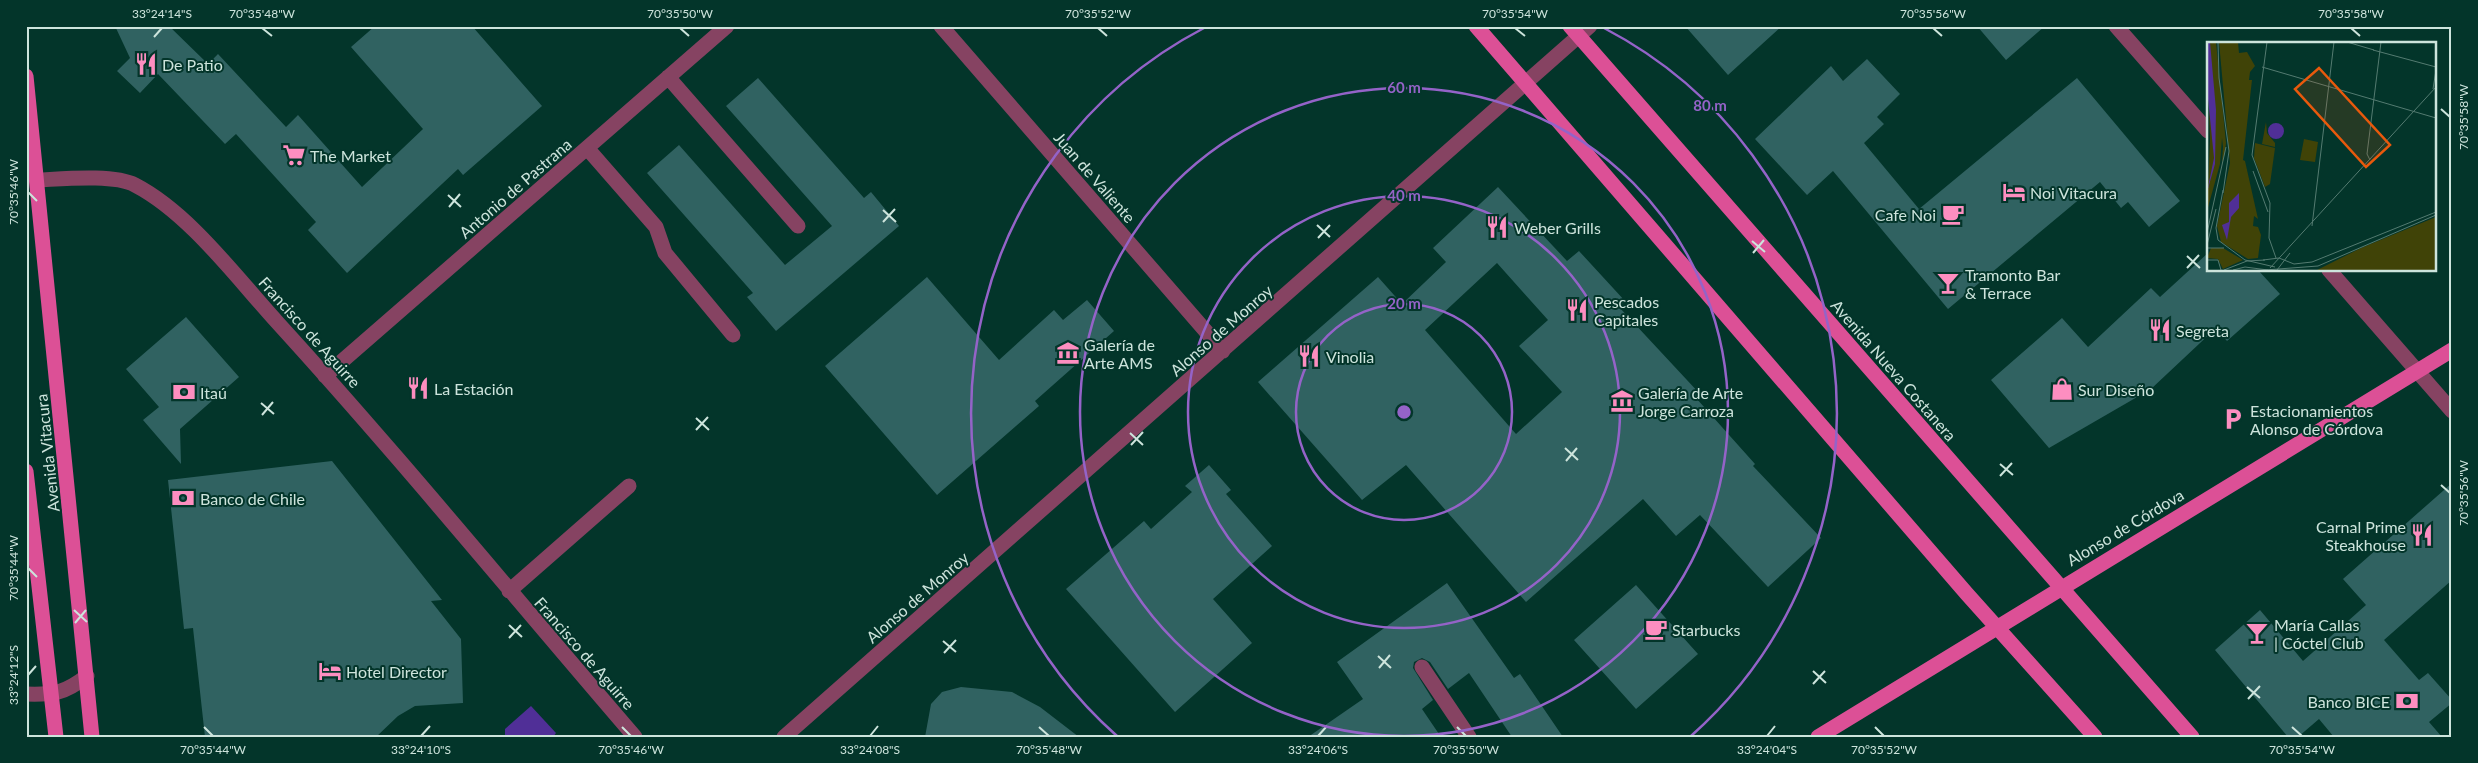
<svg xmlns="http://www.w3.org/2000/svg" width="2478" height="763" viewBox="0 0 2478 763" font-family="Lato,sans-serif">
  <rect width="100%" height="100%" fill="#03352a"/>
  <path fill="#502f97" d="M531,706L556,733L553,737H505V729Z"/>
  <path fill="#306261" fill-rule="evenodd" d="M115,26H169L208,64L218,54L286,127L298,115L362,187L423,129L351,47L375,26H472L542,106L463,175L458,169L347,273L308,230L316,222L236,134L225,144L158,74L140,93L117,71L130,58Z
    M1685,26H1782L1728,75Z
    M1977,26H2045L2006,60Z
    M1867,59L1900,94L1877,117L1884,124L1864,143L1919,209L2077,78L2180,201L2149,227L2128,202L2121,208L2100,182L1948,309L1833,171L1807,195L1755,139L1831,66L1843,81Z
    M758,78L864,198L871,192L899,226L776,331L747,297L753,293L647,173L679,145L785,265L832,226L726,106Z
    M1498,187L1567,261L1579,251L1625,301L1619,307L1700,394L1696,398L1755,464L1753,466L1821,538L1768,587L1700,515L1676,536L1643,499L1526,602L1406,465L1362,500L1258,382L1378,277L1402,304L1446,262L1433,248ZM1497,263L1548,320L1519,346L1562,392L1516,434L1425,330Z
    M2208,253V270H2258L2280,294L2227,341L2216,328L2151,389L2049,448L1991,380L2062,318L2088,347L2151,288L2160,297Z
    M927,277L999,360L1054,310L1063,320L1087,300L1114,331L1035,401L1039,406L937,495L825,366Z
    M186,317L239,377L180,429L181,464L143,420L159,407L126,369Z
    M332,461L442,600L431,601L461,639L463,703L415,706L398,716L376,737H205L193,628L184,629L168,480Z
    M1209,465L1231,490L1226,494L1272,546L1213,599L1252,643L1175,712L1066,589L1144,521L1151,529L1192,492L1185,486Z
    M2452,483V580L2384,640L2419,680L2428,673L2452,700V703L2429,722L2442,737H2334L2319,719L2298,737H2288L2215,650L2260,610L2303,661L2366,605L2343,579Z
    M1447,583L1514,678L1520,674L1563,737H1512L1469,673L1448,689L1430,662L1422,658L1414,662L1413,668L1433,700L1422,709L1441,737H1308L1363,699L1337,662Z
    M1636,585L1698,654L1636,709L1574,640Z
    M961,687L1012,692L1040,707L1079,737H925L931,704L942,692Z"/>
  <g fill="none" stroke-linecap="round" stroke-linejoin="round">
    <path stroke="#864362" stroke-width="15" d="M941,26L1223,351
      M2116,26L2208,131
      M668,77L798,226
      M587,148L656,227L665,253L733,335
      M38,180C62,179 114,174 135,185C189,213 236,277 277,322C400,457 516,599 635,737
      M2329,270L2452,411
      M325,376L727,26
      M509,591L629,486
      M1422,667L1469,737
      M26,694C54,695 65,693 87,676
      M784,737L1590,26"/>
    <path stroke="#dc5096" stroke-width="15" d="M1476,26L1967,594L2095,737
      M1570,26L2192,737
      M26,76L92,737
      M26,471L56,737
      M1818,737L2452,350"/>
  </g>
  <path fill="none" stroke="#cde4dc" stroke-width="2" d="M262,28L272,36M680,28L689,36M1098,28L1107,36M1515,28L1525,36M1933,28L1942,36M2351,28L2360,36M154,37L162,28M2441,109L2450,117M28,192L37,201M448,195L461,207M449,207L460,194M883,210L896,222M883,222L895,209M1317,225L1330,237M1318,238L1330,225M1752,241L1765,252M1753,253L1764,240M2187,256L2200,268M2187,268L2199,255M261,403L274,414M262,415L273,402M696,418L709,430M696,430L708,417M1130,433L1143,445M1131,445L1143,432M1565,448L1578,460M1566,461L1577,448M2000,464L2013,475M2000,476L2012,463M2441,485L2450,493M28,568L37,577M74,610L87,622M75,623L86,610M509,625L522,637M509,638L521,625M943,641L956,652M944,653L956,640M1378,656L1391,668M1379,668L1390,655M1813,671L1826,683M28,675L36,666M1813,684L1825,671M2247,687L2260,698M2248,699L2260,686M204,727L213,736M622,727L631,736M1039,727L1049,736M1457,727L1466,736M1875,727L1884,736M2292,727L2302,736M421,736L430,726M870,736L878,726M1318,736L1327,726M1767,736L1775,726"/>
  <g fill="none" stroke="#9463c8" stroke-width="2.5">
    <circle cx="1404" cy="412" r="108"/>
    <circle cx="1404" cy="412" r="216"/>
    <circle cx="1404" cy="412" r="324"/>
    <path d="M1117 736A433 433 0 0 1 1204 28M1604 28A433 433 0 0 1 1691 736"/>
  </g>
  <defs>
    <symbol id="restaurant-bare" viewBox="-9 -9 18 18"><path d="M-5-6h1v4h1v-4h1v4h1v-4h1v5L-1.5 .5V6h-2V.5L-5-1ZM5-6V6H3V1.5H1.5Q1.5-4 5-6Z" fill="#fd8ec0" stroke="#03352a" stroke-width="2.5" paint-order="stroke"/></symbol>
    <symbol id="supermarket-bare" viewBox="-9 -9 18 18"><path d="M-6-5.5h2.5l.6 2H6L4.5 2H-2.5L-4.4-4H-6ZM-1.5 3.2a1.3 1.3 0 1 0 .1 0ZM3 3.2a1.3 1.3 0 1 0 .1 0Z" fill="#fd8ec0" stroke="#03352a" stroke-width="2.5" paint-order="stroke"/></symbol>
    <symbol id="hotel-bare" viewBox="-9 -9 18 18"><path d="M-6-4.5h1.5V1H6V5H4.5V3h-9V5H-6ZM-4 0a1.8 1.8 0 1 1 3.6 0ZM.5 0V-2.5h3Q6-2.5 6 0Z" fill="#fd8ec0" stroke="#03352a" stroke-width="2.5" paint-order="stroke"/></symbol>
    <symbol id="cafe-bare" viewBox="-9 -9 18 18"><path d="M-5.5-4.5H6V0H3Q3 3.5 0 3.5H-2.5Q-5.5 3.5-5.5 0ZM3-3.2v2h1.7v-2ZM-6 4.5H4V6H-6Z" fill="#fd8ec0" stroke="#03352a" stroke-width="2.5" paint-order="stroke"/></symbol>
    <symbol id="bar-bare" viewBox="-9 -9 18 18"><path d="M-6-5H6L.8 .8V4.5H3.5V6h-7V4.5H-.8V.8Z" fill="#fd8ec0" stroke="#03352a" stroke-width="2.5" paint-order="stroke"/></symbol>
    <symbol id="museum-bare" viewBox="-9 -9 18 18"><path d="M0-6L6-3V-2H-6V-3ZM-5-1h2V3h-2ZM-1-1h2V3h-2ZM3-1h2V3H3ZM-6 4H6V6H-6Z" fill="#fd8ec0" stroke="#03352a" stroke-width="2.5" paint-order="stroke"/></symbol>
    <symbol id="shop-bare" viewBox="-9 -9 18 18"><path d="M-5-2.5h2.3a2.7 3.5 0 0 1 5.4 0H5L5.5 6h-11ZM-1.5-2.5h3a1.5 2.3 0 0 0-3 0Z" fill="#fd8ec0" stroke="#03352a" stroke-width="2.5" paint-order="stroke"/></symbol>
    <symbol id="bank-bare" viewBox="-9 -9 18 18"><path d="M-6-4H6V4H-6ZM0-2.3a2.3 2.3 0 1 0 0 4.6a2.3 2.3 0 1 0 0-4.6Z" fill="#fd8ec0" stroke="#03352a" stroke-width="2.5" paint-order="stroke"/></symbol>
    <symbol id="parking-bare" viewBox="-9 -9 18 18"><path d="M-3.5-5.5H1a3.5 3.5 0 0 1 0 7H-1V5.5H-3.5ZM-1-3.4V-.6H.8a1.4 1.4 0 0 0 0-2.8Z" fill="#fd8ec0" stroke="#03352a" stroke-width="2.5" paint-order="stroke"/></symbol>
  </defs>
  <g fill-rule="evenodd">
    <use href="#restaurant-bare" x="130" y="48" width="32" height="32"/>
    <use href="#supermarket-bare" x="278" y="139" width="32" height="32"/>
    <use href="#hotel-bare" x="1998" y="176" width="32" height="32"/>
    <use href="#cafe-bare" x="1937" y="198" width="32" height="32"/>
    <use href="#restaurant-bare" x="1481" y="211" width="32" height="32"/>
    <use href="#bar-bare" x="1932" y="267" width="32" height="32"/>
    <use href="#restaurant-bare" x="1561" y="294" width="32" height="32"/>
    <use href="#restaurant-bare" x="2144" y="314" width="32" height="32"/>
    <use href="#museum-bare" x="1052" y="337" width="32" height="32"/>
    <use href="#restaurant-bare" x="1293" y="340" width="32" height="32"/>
    <use href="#restaurant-bare" x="402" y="372" width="32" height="32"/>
    <use href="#shop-bare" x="2046" y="373" width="32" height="32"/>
    <use href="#bank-bare" x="168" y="376" width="32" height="32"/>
    <use href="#museum-bare" x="1606" y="385" width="32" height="32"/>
    <use href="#parking-bare" x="2217" y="403" width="32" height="32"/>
    <use href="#bank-bare" x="167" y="482" width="32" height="32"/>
    <use href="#restaurant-bare" x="2406" y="519" width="32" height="32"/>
    <use href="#cafe-bare" x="1640" y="613" width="32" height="32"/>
    <use href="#bar-bare" x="2241" y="617" width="32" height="32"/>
    <use href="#hotel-bare" x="314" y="655" width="32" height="32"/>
    <use href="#bank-bare" x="2391" y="685" width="32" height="32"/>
  </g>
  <g text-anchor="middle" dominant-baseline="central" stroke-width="4" stroke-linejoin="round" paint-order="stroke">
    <g font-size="16" fill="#cde4dc" stroke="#03352a" text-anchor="start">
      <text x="162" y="64">De Patio</text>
      <text x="310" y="155">The Market</text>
      <text x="2030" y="192">Noi Vitacura</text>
      <text x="1936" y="214" text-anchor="end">Cafe Noi</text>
      <text x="1514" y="227">Weber Grills</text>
      <text x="1965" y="274">Tramonto Bar<tspan x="1965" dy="18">&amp; Terrace</tspan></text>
      <text x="1594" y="301">Pescados<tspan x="1594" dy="18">Capitales</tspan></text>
      <text x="2176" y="330">Segreta</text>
      <text x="1084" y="344">Galería de<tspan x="1084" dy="18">Arte AMS</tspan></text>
      <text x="1326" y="356">Vinolia</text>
      <text x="434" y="388">La Estación</text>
      <text x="2078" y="389">Sur Diseño</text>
      <text x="200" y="392">Itaú</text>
      <text x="1638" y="392">Galería de Arte<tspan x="1638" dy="18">Jorge Carroza</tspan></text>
      <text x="2250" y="410">Estacionamientos<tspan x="2250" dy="18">Alonso de Córdova</tspan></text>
      <text x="200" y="498">Banco de Chile</text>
      <text x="2406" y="526" text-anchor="end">Carnal Prime<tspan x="2406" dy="18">Steakhouse</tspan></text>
      <text x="2274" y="624">María Callas<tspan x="2274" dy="18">| Cóctel Club</tspan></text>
      <text x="1672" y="629">Starbucks</text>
      <text x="346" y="671">Hotel Director</text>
      <text x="2390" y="701" text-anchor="end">Banco BICE</text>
    </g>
    <g font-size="16" fill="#cde4dc" stroke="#03352a">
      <text transform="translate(1095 177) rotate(49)">Juan de Valiente</text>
      <text transform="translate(515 188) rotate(-41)">Antonio de Pastrana</text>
      <text transform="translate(1221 330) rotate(-41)">Alonso de Monroy</text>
      <text transform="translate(310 332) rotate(48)">Francisco de Aguirre</text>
      <text transform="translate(1894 370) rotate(49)">Avenida Nueva Costanera</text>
      <text transform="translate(47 453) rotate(-96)">Avenida Vitacura</text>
      <text transform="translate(2125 527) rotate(-31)">Alonso de Córdova</text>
      <text transform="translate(917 597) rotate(-41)">Alonso de Monroy</text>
      <text transform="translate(585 653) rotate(49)">Francisco de Aguirre</text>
    </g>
  </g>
  <g transform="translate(2207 42)">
    <rect width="229" height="229" fill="#03352a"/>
    <path d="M0,0H9L19,101L18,111L0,173L15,121L16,105L15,96L13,122L0,169L3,97ZM12,0H31L32,11L40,10L48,24L43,30L42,38H45L36,118L38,119L51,177L47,174L46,184L51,185L54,193L51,216L41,217L14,200L10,184L23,121ZM59,80L60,91L68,101V105L55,102ZM97,97L111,100L108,120L93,118ZM48,101L68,106L63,142L58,145L47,116ZM229,175V228H110L154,206ZM4,206H16L36,218L16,227L11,217L0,216Z" fill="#404307"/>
    <path d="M0,0H3L9,68L8,122L0,150L7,116L0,47ZM61 89a8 8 0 1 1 16 0a8 8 0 1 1-16 0ZM32,151V166L24,175L20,198L15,183L22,180V161Z" fill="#502f97"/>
    <path fill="none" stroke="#547b71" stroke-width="1" d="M11,0L12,36L22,109L16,151M60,0L45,113L63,161L62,196L69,216M140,0L167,8M166,8L229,25M55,25L229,76M226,47L229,28M163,118L160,112L174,0M46,129L61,170M16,148L9,186L11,198L38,218L68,225M105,184L127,0M0,191L19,105M0,203L9,167M0,206H17M0,218H11L14,228M56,218L72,216L87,222L105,220L229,170M63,226L229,45M17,228L40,219L58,218M26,228L38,225L61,228M58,228L111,224L229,173M70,228L83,211"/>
    <path fill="#e8590c" fill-opacity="0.15" stroke="#e8590c" stroke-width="2.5" d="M112,26L183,103L159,125L88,47Z"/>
    <rect width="229" height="229" fill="none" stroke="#cde4dc" stroke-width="2.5"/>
  </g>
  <circle cx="1404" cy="412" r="8" fill="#9463c8" stroke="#03352a" stroke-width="2.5"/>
  <g font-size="15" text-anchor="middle" font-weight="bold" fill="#9463c8" stroke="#03352a" stroke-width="4" stroke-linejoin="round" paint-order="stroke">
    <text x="1404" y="93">60 m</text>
    <text x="1710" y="111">80 m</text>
    <text x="1404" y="201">40 m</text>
    <text x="1404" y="309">20 m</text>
  </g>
  <rect width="2478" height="763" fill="none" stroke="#03352a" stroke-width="55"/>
  <rect x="28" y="28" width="2422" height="708" fill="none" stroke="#cde4dc" stroke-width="2"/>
  <g font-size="12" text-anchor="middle" fill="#cde4dc">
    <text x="162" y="18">33°24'14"S</text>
    <text x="262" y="18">70°35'48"W</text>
    <text x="680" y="18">70°35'50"W</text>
    <text x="1098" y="18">70°35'52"W</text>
    <text x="1515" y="18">70°35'54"W</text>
    <text x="1933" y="18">70°35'56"W</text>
    <text x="2351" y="18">70°35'58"W</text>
    <text transform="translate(2464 117) rotate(-90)" y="4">70°35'58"W</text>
    <text transform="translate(14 192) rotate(-90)" y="4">70°35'46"W</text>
    <text transform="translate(2464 493) rotate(-90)" y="4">70°35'56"W</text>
    <text transform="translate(14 568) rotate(-90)" y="4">70°35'44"W</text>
    <text transform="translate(14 675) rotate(-90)" y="4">33°24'12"S</text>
    <text x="213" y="754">70°35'44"W</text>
    <text x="421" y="754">33°24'10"S</text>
    <text x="631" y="754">70°35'46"W</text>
    <text x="870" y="754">33°24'08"S</text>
    <text x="1049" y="754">70°35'48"W</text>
    <text x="1318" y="754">33°24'06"S</text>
    <text x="1466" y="754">70°35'50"W</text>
    <text x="1767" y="754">33°24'04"S</text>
    <text x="1884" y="754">70°35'52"W</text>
    <text x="2302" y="754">70°35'54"W</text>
  </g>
</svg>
